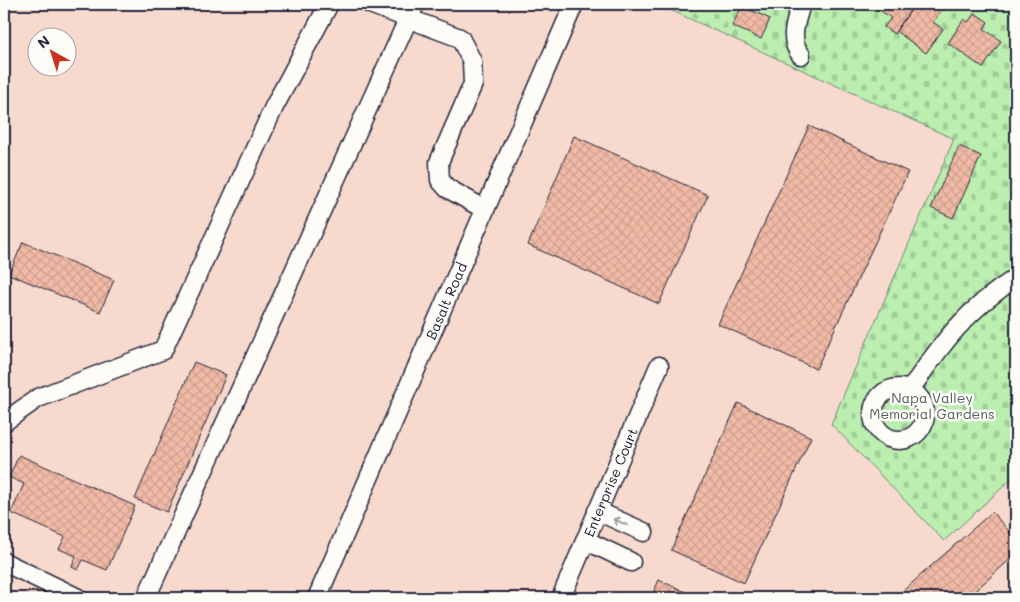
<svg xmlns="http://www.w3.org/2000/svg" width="1020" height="602" viewBox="0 0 1020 602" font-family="Mali,sans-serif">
  <defs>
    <pattern id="cemetery-stones" width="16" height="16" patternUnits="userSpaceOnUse" patternTransform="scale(1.25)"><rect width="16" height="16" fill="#bbeeaf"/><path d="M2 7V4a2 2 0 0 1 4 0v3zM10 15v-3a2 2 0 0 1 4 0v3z" fill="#a0cc97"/></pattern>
    <pattern id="building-cross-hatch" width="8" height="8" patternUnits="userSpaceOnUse" patternTransform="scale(1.25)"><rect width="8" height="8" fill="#f1baa5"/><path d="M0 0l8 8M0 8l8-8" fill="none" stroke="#cea08f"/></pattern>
  </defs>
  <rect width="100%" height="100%" fill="#f9e8de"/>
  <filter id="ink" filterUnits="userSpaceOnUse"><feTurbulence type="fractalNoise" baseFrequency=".02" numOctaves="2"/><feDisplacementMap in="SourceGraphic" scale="10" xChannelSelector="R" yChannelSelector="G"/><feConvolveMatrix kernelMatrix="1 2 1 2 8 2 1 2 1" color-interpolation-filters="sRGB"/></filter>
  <g filter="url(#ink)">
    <path fill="#f7dacd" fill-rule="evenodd" d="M4,4H657L954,139L831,424L944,541L1016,475V598H4ZM38,38H68V68H38Z"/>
    <path fill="url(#cemetery-stones)" stroke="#6e8875" d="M657,4H1016V475L944,541L831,424L954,139Z"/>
    <path fill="url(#building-cross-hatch)" stroke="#22223b" d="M871,4H915L894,34L884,27L891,18Z
      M915,4H946L933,22L943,29L926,53L896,31Z
      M742,6L770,19L761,39L732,26Z
      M975,13L988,22L984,29L1001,41L983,68L948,43L964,19L968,22Z
      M1016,62V78L1008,73Z
      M809,126L908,172L816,369L718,324Z
      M574,136L708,195L659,304L528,245Z
      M959,146L981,156L953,218L931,208Z
      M23,242L114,280L100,312L9,274Z
      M194,362L226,375L167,512L135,499Z
      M738,403L811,437L744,583L671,550Z
      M19,455L135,506L107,570L83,560L78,570L72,567L76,556L59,549L65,537L11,513L24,484L9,477Z
      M992,512L1016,539V554L967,598H895Z
      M659,580L699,598H651Z"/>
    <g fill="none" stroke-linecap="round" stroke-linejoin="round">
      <defs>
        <g id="minor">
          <path d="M370,4L460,38L472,61L473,84L439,162L440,180L447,188L484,209"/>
          <path d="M801,4C796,21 788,40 801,55"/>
          <circle cx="899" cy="414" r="26"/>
          <path d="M910,390C942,343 967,309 1016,278"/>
          <path d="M4,422L38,398L163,350L274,107L329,4"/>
          <path d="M597,511L644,532"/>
          <path d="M585,540L631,562"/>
          <path d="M4,562L78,598"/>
          <path d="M146,598L415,4"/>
          <path id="s1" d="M317,598L574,4"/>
          <path id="s2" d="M561,598L659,366"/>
        </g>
      </defs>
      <use href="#minor" stroke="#22223b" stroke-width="21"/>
      <use href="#minor" stroke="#fdfcf7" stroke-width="18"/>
    </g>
    <defs><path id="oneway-shaft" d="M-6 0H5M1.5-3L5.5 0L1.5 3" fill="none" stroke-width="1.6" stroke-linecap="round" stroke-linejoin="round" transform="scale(1.25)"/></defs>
    <use stroke="#9a9aa2" href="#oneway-shaft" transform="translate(620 522) rotate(-156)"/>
  </g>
  <g text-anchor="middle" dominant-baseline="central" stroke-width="5" stroke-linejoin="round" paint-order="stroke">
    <g font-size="14" fill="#22223b" stroke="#fdfcf7">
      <text stroke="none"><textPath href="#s1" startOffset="324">Basalt Road</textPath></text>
      <text stroke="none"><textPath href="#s2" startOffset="126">Enterprise Court</textPath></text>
    </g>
    <g font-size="14" fill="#505f5e" stroke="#fdfcf7">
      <text x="932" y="397">Napa Valley<tspan x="932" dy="16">Memorial Gardens</tspan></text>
    </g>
  </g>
  <rect width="1020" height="602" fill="none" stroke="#fdfcf7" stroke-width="20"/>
  <rect x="10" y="10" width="1000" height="582" fill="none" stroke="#22223b" stroke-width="2" filter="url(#ink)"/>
  <g transform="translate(52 52) rotate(321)"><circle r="24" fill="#fdfcf7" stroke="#a5a5ac"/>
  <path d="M0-4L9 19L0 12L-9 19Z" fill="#c8321e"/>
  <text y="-8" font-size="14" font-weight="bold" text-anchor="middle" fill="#22223b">N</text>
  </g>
</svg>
